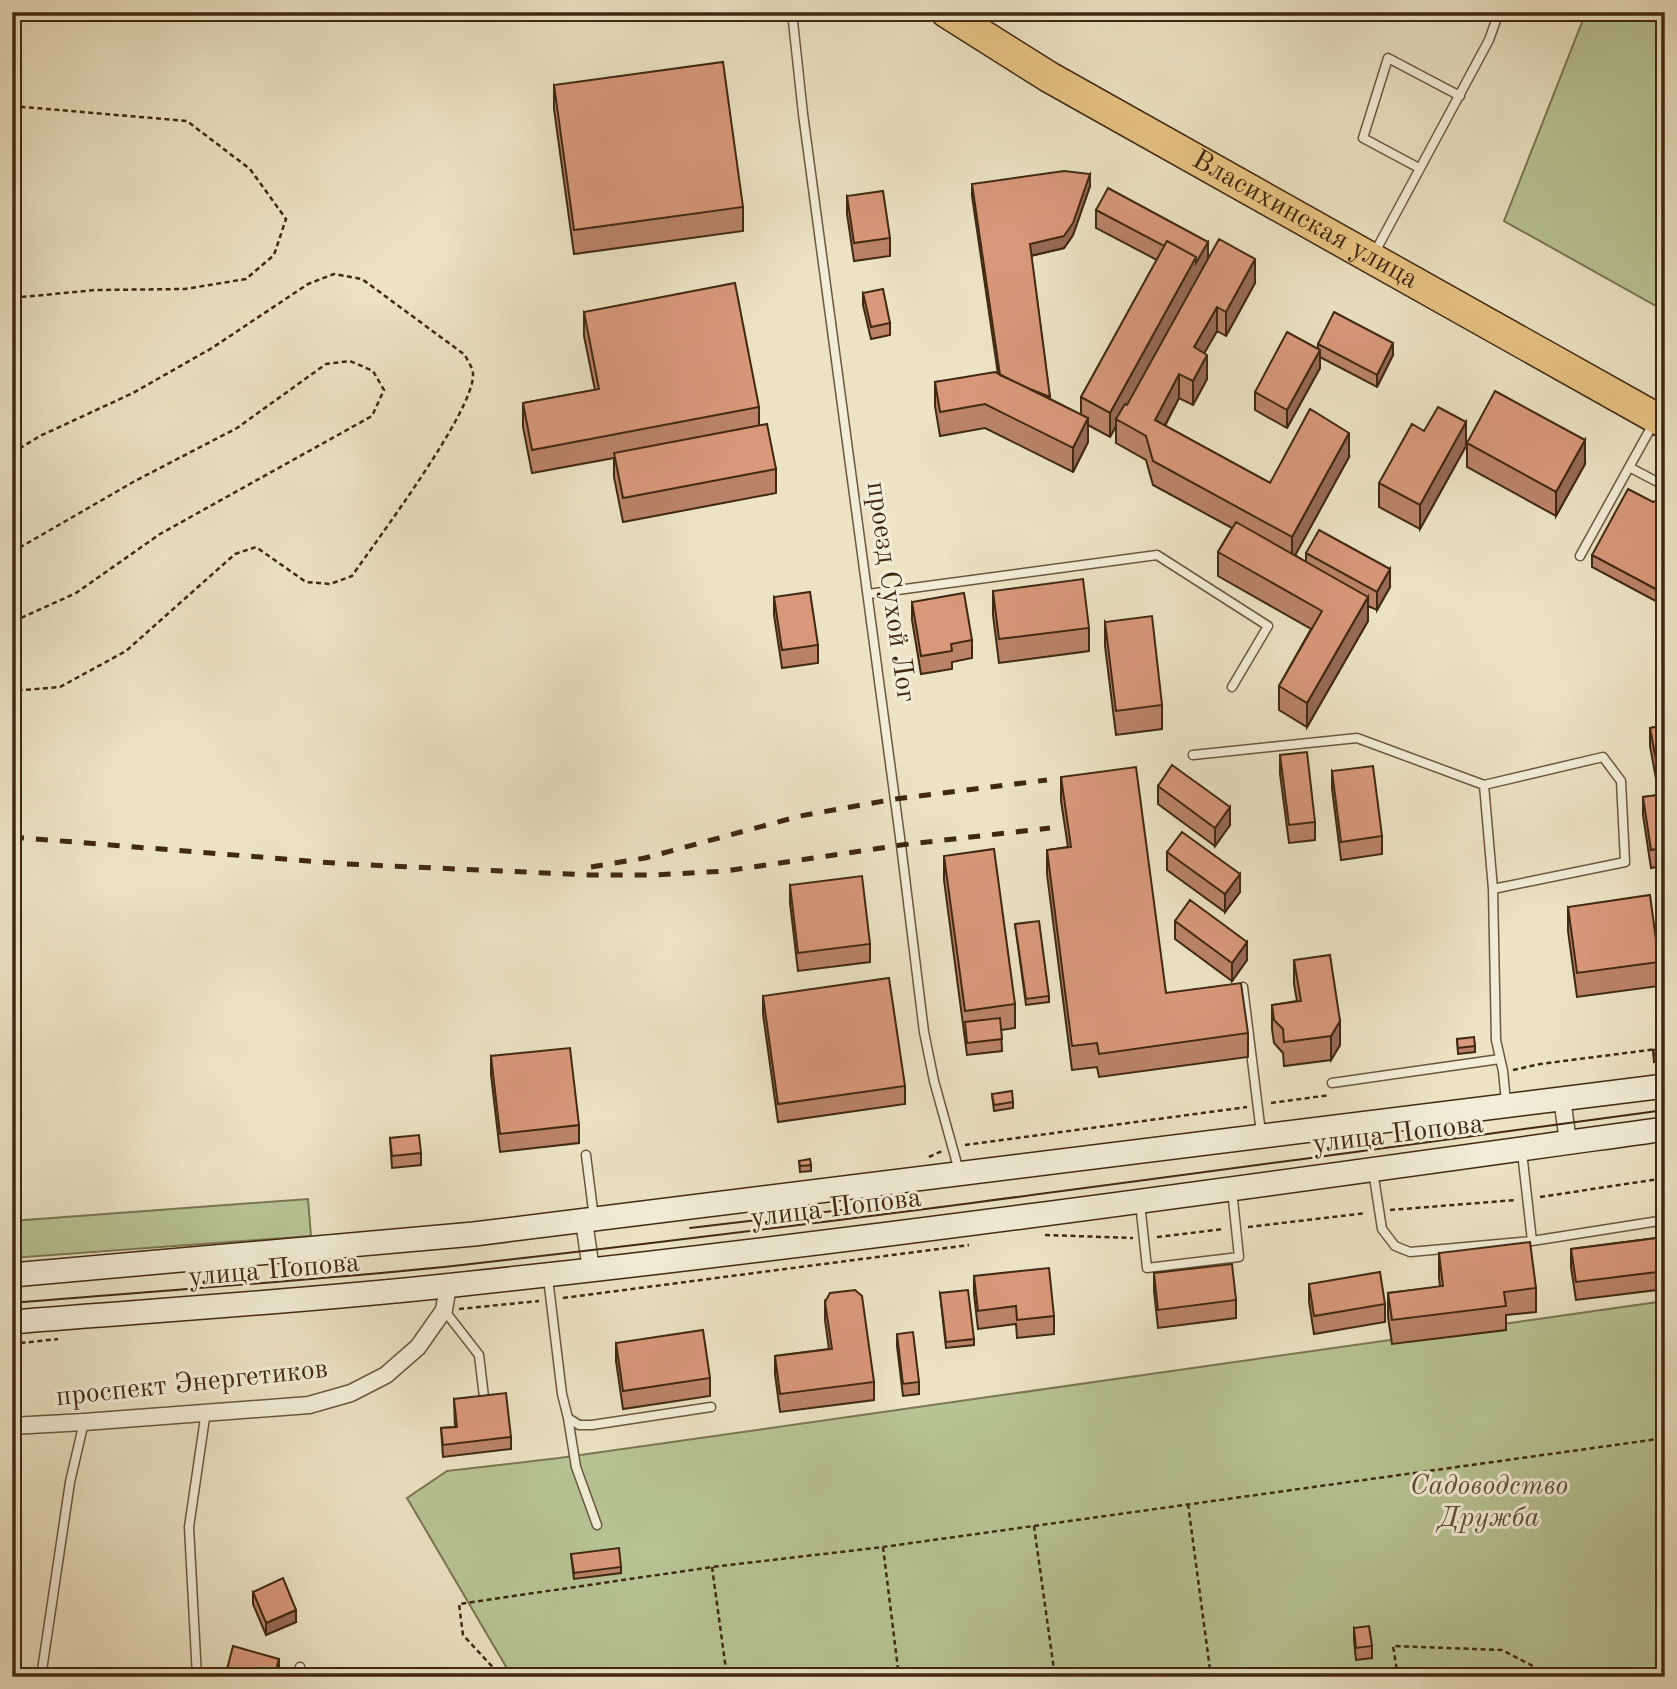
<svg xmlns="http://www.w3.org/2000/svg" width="1677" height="1689" viewBox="0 0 1677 1689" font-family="'Old Standard TT',serif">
  <rect width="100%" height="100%" fill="#ebe3c3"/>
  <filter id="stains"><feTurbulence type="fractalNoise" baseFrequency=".00286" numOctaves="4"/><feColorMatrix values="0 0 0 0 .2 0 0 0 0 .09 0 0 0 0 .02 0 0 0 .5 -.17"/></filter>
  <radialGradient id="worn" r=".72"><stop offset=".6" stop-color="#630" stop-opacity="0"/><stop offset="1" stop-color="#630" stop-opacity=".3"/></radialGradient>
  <path fill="#b7c494" stroke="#7c7652" stroke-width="2" d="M1586,12H1665V311L1504,221Z
    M308,1199L311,1236L12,1258V1221Z
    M1665,1301V1677H512L407,1498L447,1471L559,1458Z"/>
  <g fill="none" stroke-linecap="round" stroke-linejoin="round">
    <defs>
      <path id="lane" d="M792,12L803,114L901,845L924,1032L934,1081L959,1171
        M1419,168L1363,138L1388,58L1460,96
        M1375,252L1489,40L1499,12
        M1629,467L1665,486
        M1580,556L1653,424
        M868,594L1157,555L1268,626L1232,687
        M1193,755L1357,738L1484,785L1493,889L1496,1040L1503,1071L1506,1102
        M1484,785L1603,757L1621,781L1625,862L1493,889
        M1243,987L1261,1133
        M1332,1083L1500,1059
        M1522,1152L1532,1241
        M586,1155L594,1218
        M1373,1171L1382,1229L1395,1246L1410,1252L1532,1241L1665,1220
        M1140,1203L1147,1268L1239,1257L1232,1190
        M548,1278L562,1394L568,1418L579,1425H592L711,1407
        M444,1310L479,1355L484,1397
        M568,1418L576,1467L597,1525
        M41,1677L70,1482L84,1422
        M197,1677L189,1527L206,1411
        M298,1677L300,1667"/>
      <path id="street" d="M1562,1098L1568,1142
        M584,1221L591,1270
        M12,1426L84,1422L309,1405L351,1393L386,1375L418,1347L444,1310L448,1286"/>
      <path id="secondary" d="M12,1275L474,1234L1665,1086
        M12,1322C159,1310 307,1301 454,1285C858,1242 1262,1185 1665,1129"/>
      <g id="highway">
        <path id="s1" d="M946,12L1049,77L1665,423"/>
      </g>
    </defs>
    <use href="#lane" stroke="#6b573e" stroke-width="11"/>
    <use href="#street" stroke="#6b573e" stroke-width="19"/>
    <use href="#secondary" stroke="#402811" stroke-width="26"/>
    <use href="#highway" stroke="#402811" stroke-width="33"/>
    <path stroke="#402811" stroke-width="2.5" stroke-dasharray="5 3.5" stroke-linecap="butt" d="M12,106L187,121L250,169L286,219L274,255L246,279L185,289L95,290L12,298
      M12,453L40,436L133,393L212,348L308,284L334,274L362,279L465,355C467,360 473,368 473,374C475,410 376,541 352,576L330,584L306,582L256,547L235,554L126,651L60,687L12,691
      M12,552L135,481L237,428L326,364L350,361L373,371L384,390L372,416L160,534L76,593L12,622
      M1513,1070L1540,1064L1665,1048
      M1271,1103L1330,1095
      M965,1145L1247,1107
      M929,1157L942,1151
      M1540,1197L1665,1178
      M1390,1210L1516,1200
      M1248,1227L1366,1213
      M1045,1235L1133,1238
      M1157,1237L1224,1229
      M563,1298L969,1245
      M459,1309L539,1301
      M12,1344L58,1339
      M1188,1504L1211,1677
      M1034,1526L1055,1677
      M883,1547L899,1677
      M712,1567L727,1677
      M505,1677L500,1675L463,1635L459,1604L712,1567L883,1547L1665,1438
      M1398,1677L1393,1646L1502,1650L1554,1677"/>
    <use href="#lane" stroke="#f2edd8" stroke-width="8"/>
    <use href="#street" stroke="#f2edd8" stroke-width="16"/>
    <use href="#secondary" stroke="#f2edd8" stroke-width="23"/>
    <use href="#highway" stroke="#e6c282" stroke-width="30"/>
    <path stroke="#402811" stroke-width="2" d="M690,1228L916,1201
      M12,1303C162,1290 313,1281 462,1265C864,1220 1264,1164 1665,1110"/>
    <path stroke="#402811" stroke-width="5" stroke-dasharray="12 12" stroke-linecap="butt" d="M12,837L346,864L591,875H655L726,871L901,845L1050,828
      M591,867L645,858L800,816L895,799L1047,780"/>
  </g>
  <path fill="#ba8368" stroke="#402811" stroke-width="2" d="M554,85L743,207V231L574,254L554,109Z
    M972,184L1090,186L1073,235L1064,248L1031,256L1050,399L1081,415V397L1157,260L1096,228V210L1208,259L1255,283L1226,336L1217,331L1204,353L1207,379L1193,405L1179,398L1165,426L1270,483L1349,457L1295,555L1306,562V553L1390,587L1377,610L1368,606V621L1307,727L1279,710V686L1311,629L1218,576V552L1232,528L1153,485L1146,460L1116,443V426L1110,437L1088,425V442L1073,472L985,428L940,436L935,406V382L998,374L972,196Z
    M847,196L890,238V256L854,261L847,214Z
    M863,293L890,323V335L871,339L863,305Z
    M584,312L759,407V425L776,469V493L623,522L614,477V458L532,473L523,427V403L595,390L584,336Z
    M1318,344L1393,355L1377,387L1320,357V368L1287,428L1255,410V392L1318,349Z
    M1424,431L1466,446L1420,529L1379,507V483Z
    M1467,443L1585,464L1556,516L1467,467Z
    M1665,501V606L1592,567V555L1653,502Z
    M993,591L1089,628V651L999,663L993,615Z
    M774,597L818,645V663L782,668L774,615Z
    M912,602L972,640V658L952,662V669L921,674L912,620Z
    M1105,622L1162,705V729L1116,735L1105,646Z
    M1665,725V884L1662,866L1651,868L1643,815V797L1659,795L1650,746V728Z
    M1280,755L1315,822V840L1289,843L1280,774Z
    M1332,771L1382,836V854L1341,860L1332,789Z
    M1061,777L1166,993L1248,1033V1057L1099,1077L1097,1067L1072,1070L1047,874V850L1068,847L1061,801Z
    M1158,786L1230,825L1215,846L1158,804Z
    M1167,852L1240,892L1225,912L1167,870Z
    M944,856L1015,1004V1028L1001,1030L1002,1051L967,1055L944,880Z
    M790,885L870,944V962L798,971L790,903Z
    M1568,907L1659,962V986L1577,997L1568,931Z
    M1175,921L1247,960L1232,981L1175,939Z
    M1015,924L1049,996V1002L1026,1005Z
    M1294,960L1340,1045L1331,1060L1284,1066L1283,1053L1274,1043L1272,1029V1005L1297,1001L1294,984Z
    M763,996L905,1086V1104L778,1122L763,1014Z
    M1457,1039L1475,1046V1052L1458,1054Z
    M1664,1048L1665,1060L1654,1062L1653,1050Z
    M491,1056L579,1125V1143L500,1152L491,1075Z
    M992,1094L1013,1102V1108L994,1111Z
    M390,1138L421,1153V1165L392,1168Z
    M799,1161L811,1165V1171L800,1172Z
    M1665,1237V1289L1576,1300L1571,1267V1249Z
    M1439,1253L1536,1288V1312L1506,1315V1330L1392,1344L1388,1317V1293L1440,1287L1439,1277Z
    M1154,1273L1236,1300V1318L1158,1328L1154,1291Z
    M974,1276L1054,1316V1334L1017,1338L1016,1324L978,1329L974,1294Z
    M1309,1284L1385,1304V1322L1314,1334L1309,1302Z
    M940,1293L974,1339V1345L946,1348Z
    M825,1302L874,1382V1400L780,1412L775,1374V1356L829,1349L825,1320Z
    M897,1334L919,1382V1394L903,1396L897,1346Z
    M616,1343L710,1378V1396L623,1409L616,1361Z
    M454,1399L511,1437V1449L443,1457L441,1428L455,1427Z
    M571,1554L621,1567V1573L574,1579Z
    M253,1592L296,1622L266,1635L253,1604Z
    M1354,1628L1372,1646V1658L1356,1660L1354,1640Z"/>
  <path fill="#976a55" stroke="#402811" stroke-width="2" d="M1090,174V186L1073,235L1064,248L1030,256V244Z
    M1208,242V260L1119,421L1116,419V426L1110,437V413L1196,257Z
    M1255,259V283L1226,336V312Z
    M1217,307V331L1194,371V347Z
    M1393,343V355L1377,387V375Z
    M1320,350V368L1287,428V410Z
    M1207,355V379L1193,405V381Z
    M1179,374V398L1155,444V420Z
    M1088,418V442L1073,472V448Z
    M1466,422V446L1420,529V505Z
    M1349,433V457L1292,561V537Z
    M1585,440V464L1556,516V492Z
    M1390,569V587L1377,610V592Z
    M1368,597V621L1307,727V703Z
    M1230,807V825L1215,846V828Z
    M1240,874V892L1225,912V894Z
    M1247,942V960L1232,981V963Z
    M1340,1021V1045L1331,1060V1036Z
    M296,1610V1622L266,1635V1623Z
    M279,1659V1677H274Z"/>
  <path fill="#d89879" stroke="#402811" stroke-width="2" d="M723,62L743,207L574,230L554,85Z
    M1064,171L1090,174L1073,223L1064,236L1030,244L1050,397L1030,389L1000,375L972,184Z
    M1108,188L1208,242L1196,263V257L1167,241L1164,246L1096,210Z
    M883,191L890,238L854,243L847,196Z
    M1219,239L1255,259L1226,312L1217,307L1194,347L1207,355L1193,381L1179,374L1155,420L1270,483L1310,409L1349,433L1292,537L1153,461L1146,436L1116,419L1125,404L1127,405Z
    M1167,241L1196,257L1110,413L1081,397Z
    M735,283L759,407L532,450L523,403L599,389L584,312Z
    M883,289L890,323L871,327L863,293Z
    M1334,312L1393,343L1377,375L1318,344Z
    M1287,332L1320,350L1287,410L1255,392Z
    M995,372L1088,418L1073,448L985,404L940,412L935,382Z
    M1495,391L1585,440L1556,492L1467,443Z
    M1438,407L1466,422L1420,505L1379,483L1412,424L1424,431Z
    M767,424L776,469L623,498L614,453Z
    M1628,489L1653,502L1659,500L1665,501V594L1592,555Z
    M1236,522L1368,597L1307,703L1279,686L1322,611L1218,552Z
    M1319,530L1390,569L1377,592L1306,553Z
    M1083,579L1089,628L999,639L993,591Z
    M810,592L818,645L782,650L774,597Z
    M964,593L972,640L951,644L952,651L921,656L912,602Z
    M1152,616L1162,705L1116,711L1105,622Z
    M1665,725V786L1661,787L1650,728Z
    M1307,752L1315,822L1289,825L1280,755Z
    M1172,765L1230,807L1215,828L1158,786Z
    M1373,766L1382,836L1341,842L1332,771Z
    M1136,767L1166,993L1241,983L1248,1033L1099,1054L1097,1043L1072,1046L1047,850L1071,847L1061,777Z
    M1665,794V866L1662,848L1651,850L1643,797Z
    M1182,832L1240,874L1225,894L1167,852Z
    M994,849L1015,1004L965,1011L944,856Z
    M862,876L870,944L798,953L790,885Z
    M1650,895L1659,962L1577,973L1568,907Z
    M1190,900L1247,942L1232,963L1175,921Z
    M1039,921L1049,996L1026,999L1015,924Z
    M1330,955L1340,1021L1331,1036L1284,1042L1283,1029L1274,1020L1272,1005L1301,1001L1294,960Z
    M889,978L905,1086L778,1104L763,996Z
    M1000,1018L1002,1039L967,1043L965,1022Z
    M1474,1037L1475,1046L1458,1048L1457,1039Z
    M570,1048L579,1125L500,1134L491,1056Z
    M1664,1048L1665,1054L1654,1055L1653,1050Z
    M1012,1091L1013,1102L994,1105L992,1094Z
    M419,1135L421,1153L392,1156L390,1138Z
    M810,1159L811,1165L800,1166L799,1161Z
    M1665,1237V1254H1664L1665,1271L1576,1282L1571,1249Z
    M1530,1242L1536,1288L1504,1292L1506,1306L1392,1320L1388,1293L1443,1286L1439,1253Z
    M1232,1264L1236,1300L1158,1310L1154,1273Z
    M1049,1268L1054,1316L1017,1320L1016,1306L978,1311L974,1276Z
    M1380,1272L1385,1304L1314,1316L1309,1284Z
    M855,1290L862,1296L874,1382L780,1394L775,1356L832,1349L825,1302L830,1293Z
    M968,1290L974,1339L946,1342L940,1293Z
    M703,1330L710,1378L623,1391L616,1343Z
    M913,1332L919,1382L903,1384L897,1334Z
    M506,1393L511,1437L443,1445L441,1428L457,1427L454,1399Z
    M619,1548L621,1567L574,1573L571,1554Z
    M283,1578L296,1610L266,1623L253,1592Z
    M1369,1626L1372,1646L1356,1648L1354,1628Z
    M233,1646L279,1659L274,1677H225Z"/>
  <g text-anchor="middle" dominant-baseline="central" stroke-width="6" stroke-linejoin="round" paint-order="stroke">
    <g font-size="28" fill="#402811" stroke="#f2edd8">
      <text stroke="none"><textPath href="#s1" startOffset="415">Власихинская улица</textPath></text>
      <text transform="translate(890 592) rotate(82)">проезд Сухой Лог</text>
      <text transform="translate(1398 1135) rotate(-7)">улица Попова</text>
      <text transform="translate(836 1209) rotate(-7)">улица Попова</text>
      <text transform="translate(274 1271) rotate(-5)">улица Попова</text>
      <text transform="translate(192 1384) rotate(-6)">проспект Энергетиков</text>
    </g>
    <g font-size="28" font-style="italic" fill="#5e4f32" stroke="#f2edd8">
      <text x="1489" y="1487">Садоводство<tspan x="1489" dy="32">Дружба</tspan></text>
    </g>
  </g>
  <rect width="1677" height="1689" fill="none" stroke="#ebe3c3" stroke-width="42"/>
  <rect x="14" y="14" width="1649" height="1661" fill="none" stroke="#402811" stroke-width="3.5"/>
  <rect x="21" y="21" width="1635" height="1647" fill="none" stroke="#402811" stroke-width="2"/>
  <rect width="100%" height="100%" filter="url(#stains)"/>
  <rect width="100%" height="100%" fill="url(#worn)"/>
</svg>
